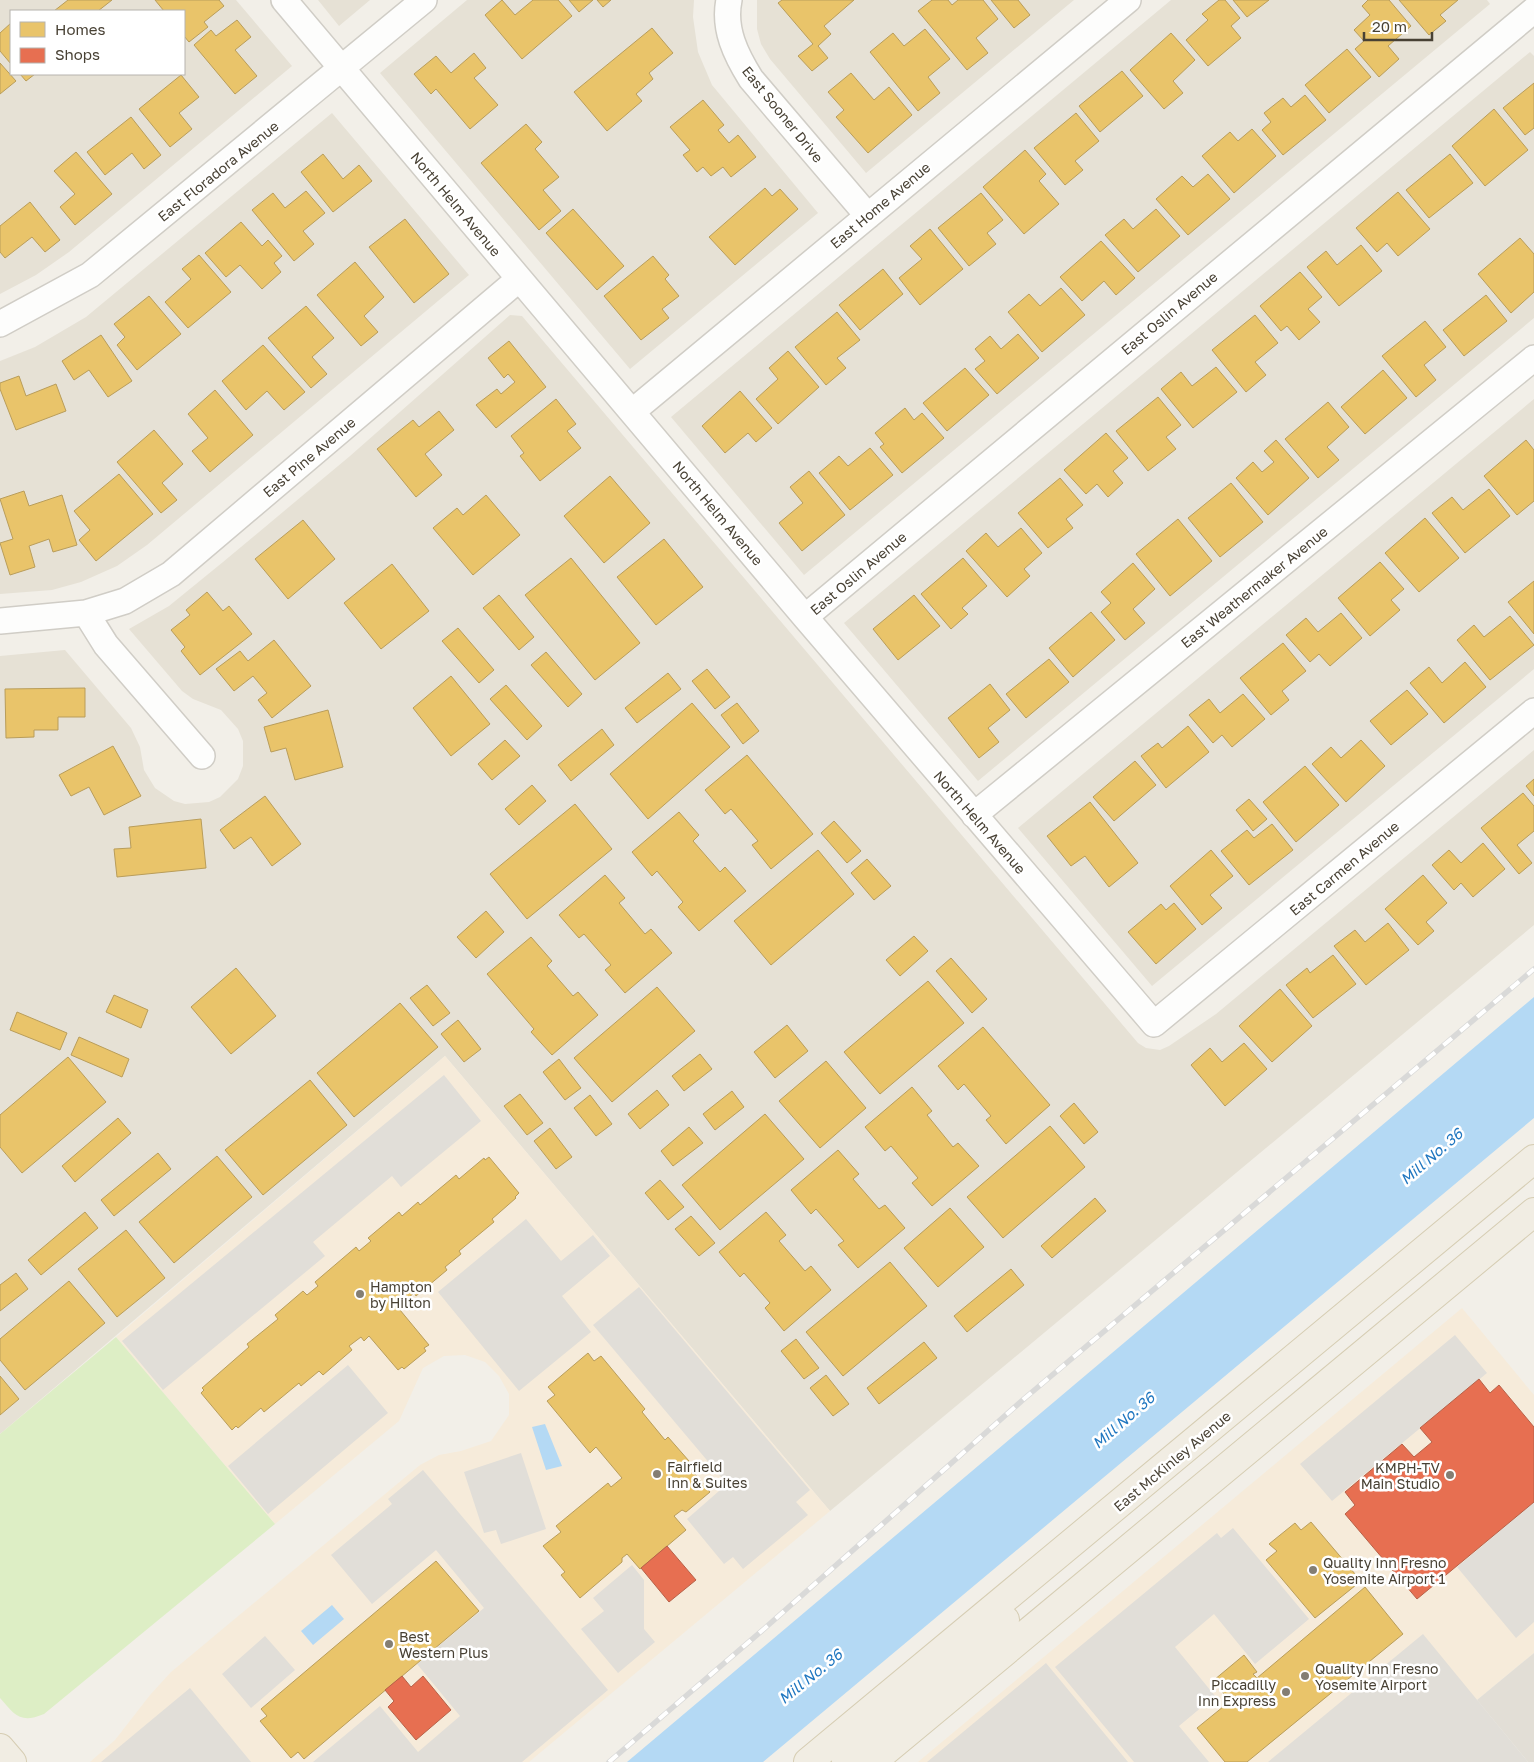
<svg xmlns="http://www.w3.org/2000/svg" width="1534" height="1762" viewBox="0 0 1534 1762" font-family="'Golos Text',sans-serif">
  <rect width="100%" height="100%" fill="#f2efe8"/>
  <path fill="#e6e1d5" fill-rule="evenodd" d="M0,0H236L292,66L69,252L36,275L0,294ZM11,11H184V74H11Z
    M318,0H370L339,26Z
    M467,0H694L693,17L698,52L712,85L818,213L630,369L380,73Z
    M757,0H1074L866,173L770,59L761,44L757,29Z
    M1171,0H1487L1490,4L804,575L671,417Z
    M1530,52L1534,56V318L978,781L844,623Z
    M332,113L469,275L147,545L117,566L81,582L52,590L0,594V361L35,347L86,317Z
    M510,315L522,316L1138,1043L1146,1048L1160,1050L1169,1046L1216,1014L1534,750V925L830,1511L445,1056L0,1434V656L65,650L131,728L140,747L144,770L155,788L174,801L185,804L209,802L220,797L238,779L243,766V741L238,729L221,710L193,699L182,691L129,629L169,606L223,562L350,456Z
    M1534,399V669L1152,986L1018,828Z"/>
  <path fill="#f6ebda" d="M445,1056L830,1511L529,1762H90L115,1740L150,1695L171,1672L420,1465L439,1455L461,1451L491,1441L509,1415V1394L499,1376L485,1362L465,1355L444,1356L423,1368L399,1421L275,1524L116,1337Z
    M1462,1308L1534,1395V1653L1477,1700L1299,1762H918Z"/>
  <path fill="#e2ded6" d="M1534,1653V1762H1528L1477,1700Z"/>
  <path fill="#ddeec5" d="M116,1337L275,1524L44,1714C20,1724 15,1715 0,1698V1434Z"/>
  <path fill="#e1ded8" d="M444,1075L481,1121L401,1187L392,1176L313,1242L325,1256L163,1390L122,1341Z
    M526,1219L561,1261L593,1235L610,1256L562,1296L591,1332L519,1391L438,1292Z
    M639,1287L810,1490L796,1502L808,1515L743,1569L733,1557L724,1564L687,1519L727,1484L593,1325Z
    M1455,1335L1487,1373L1332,1501L1300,1464Z
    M348,1365L388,1413L268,1514L228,1466Z
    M521,1453L546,1529L501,1544L496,1530L484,1533L464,1472Z
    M423,1470L608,1690L522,1762H313L380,1706L418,1752L460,1716L417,1664L484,1608L436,1550L372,1604L331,1555L392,1504L388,1499Z
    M1534,1502V1622L1516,1638L1457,1567Z
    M1233,1528L1309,1619L1255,1664L1214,1614L1175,1647L1215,1696L1179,1726L1209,1762H1134L1055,1667L1217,1533L1221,1538Z
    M632,1565L644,1580V1629L655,1642L618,1673L581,1629L604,1611L593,1598Z
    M1423,1634L1528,1762H1268Z
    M265,1636L295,1670L251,1708L222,1674Z
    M1046,1663L1128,1762H927Z
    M190,1688L251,1762H101Z"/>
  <path fill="#b4d9f4" d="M1534,997V1118L763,1762H627Z
    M545,1424L562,1466L546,1470L532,1427Z
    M332,1605L344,1619L313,1645L301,1631Z"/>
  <path fill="#e9c46a" stroke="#b99d5a" d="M68,0H112L98,11H54Z
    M155,0H219L224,6L204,22L208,27L189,42L184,36V11H164Z
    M502,0L515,15L533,0H558L572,16L522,59L485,15Z
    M569,0H593L579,12Z
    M597,0H611L603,7Z
    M782,0H854L824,26L831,34L818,46L828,58L812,71L798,56L813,44L778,3Z
    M932,0H948L952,5L958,0H983L998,19L976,38L988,53L967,70L918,11Z
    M991,0H1018L1030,15L1014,28Z
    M1219,0H1225L1240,18L1231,26L1241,38L1208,66L1186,40L1208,20L1202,14Z
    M1233,0H1269L1247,17Z
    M1368,0H1389L1411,26L1388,46L1399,59L1379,77L1355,49L1364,41L1354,30L1370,15L1362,6Z
    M1399,0H1458L1440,15L1446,21L1429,35Z
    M237,20L251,37L235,50L257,76L235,94L194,45L211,30L216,36Z
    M11,23V64L0,51V33Z
    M652,28L673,53L649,73L653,79L636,94L642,101L607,131L574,92Z
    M925,29L950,59L928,77L940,93L918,111L870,52L893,33L904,46Z
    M1171,33L1195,60L1173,81L1183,93L1164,109L1130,70Z
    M1347,49L1371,77L1329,113L1305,85Z
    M474,53L486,68L474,78L498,105L470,129L436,89L431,94L414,74L436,56L451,73Z
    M0,63L16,81L0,94Z
    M1122,71L1143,96L1100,132L1079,106Z
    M851,73L874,100L889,87L912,115L868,153L836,117L844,110L828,92Z
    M20,74H35L26,81Z
    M181,75L199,97L179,113L192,129L170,147L139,109Z
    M1534,83V128L1525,135L1503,108Z
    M1305,95L1326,120L1283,155L1262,130L1271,122L1264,113L1283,98L1291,107Z
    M703,100L724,125L718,130L729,143L738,135L756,157L731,177L723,167L711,176L703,167L697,172L683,155L690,150L670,127Z
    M1494,109L1528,150L1485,186L1452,146Z
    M1076,113L1099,141L1075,161L1083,170L1065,185L1034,148Z
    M131,117L161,155L144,169L132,153L105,175L87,152Z
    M526,124L542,142L535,149L559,177L543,190L561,211L539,230L481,163Z
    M1252,129L1276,156L1234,193L1202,156L1230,132L1238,141Z
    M1025,150L1046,174L1039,181L1059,204L1024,234L983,187Z
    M76,152L112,194L75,225L60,207L75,194L54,171Z
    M323,154L343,179L359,165L372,181L333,212L301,172Z
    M1450,154L1473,183L1429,218L1406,190Z
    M1208,174L1230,199L1188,235L1156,199L1182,176L1193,187Z
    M765,188L772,196L780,189L798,209L735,265L709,237Z
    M306,191L325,213L303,231L314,244L294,261L252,210L273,193L285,208Z
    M1398,192L1430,229L1398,256L1387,243L1377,252L1356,228Z
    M981,193L1003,220L987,233L996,244L969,266L938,228Z
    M30,202L60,240L45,252L32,237L5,258L0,252V226Z
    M573,209L624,266L597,290L546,233Z
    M1156,209L1180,236L1138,272L1105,235L1124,219L1133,229Z
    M405,219L449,274L414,303L369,247Z
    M241,222L262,246L268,240L282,256L274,263L281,272L262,289L240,265L226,277L205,253Z
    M930,229L963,269L920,305L899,278L922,259L910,246Z
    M1520,238L1534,254V292L1511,313L1478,274Z
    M1101,241L1135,278L1116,295L1104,281L1082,301L1060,277Z
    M1361,245L1382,271L1339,306L1307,267L1326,251L1337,265Z
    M199,255L231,292L188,328L165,302L191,279L182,269Z
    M653,256L669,275L665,279L679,296L662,309L669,318L641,340L604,296Z
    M355,262L384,297L364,316L378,332L361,346L317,295Z
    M883,269L903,294L860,330L839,305Z
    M1300,272L1322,297L1308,309L1320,322L1299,340L1287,326L1281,331L1260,306Z
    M1061,288L1085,315L1042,352L1008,312L1029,294L1040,306Z
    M1486,295L1507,321L1464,356L1443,330Z
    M149,296L181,334L137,370L117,345L125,337L114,324Z
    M306,306L334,338L312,357L327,374L311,388L268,338Z
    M837,312L860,340L837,358L846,368L826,385L795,347Z
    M1255,315L1278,343L1255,362L1266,375L1246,392L1212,350Z
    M1425,321L1446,347L1424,365L1436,380L1416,397L1382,356Z
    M1018,334L1039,358L997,394L975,369L985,361L975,349L990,336L1001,349Z
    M101,335L132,381L108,397L89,370L74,380L62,361Z
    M509,341L546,387L496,428L476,405L497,389L501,394L515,382L508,374L504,378L488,358Z
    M263,345L305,392L284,410L267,391L246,410L222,381Z
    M788,351L819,387L778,424L756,399L778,379L769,368Z
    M1216,367L1237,392L1193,428L1161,389L1181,372L1192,386Z
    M965,368L989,395L947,431L923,403Z
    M1383,370L1407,398L1365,434L1341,407Z
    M19,376L26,396L56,384L66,411L16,430L0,389V383Z
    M215,390L253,435L210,472L192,451L208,438L188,414Z
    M740,391L772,428L756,442L748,433L725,453L702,426Z
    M1158,397L1181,425L1166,437L1176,449L1148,471L1116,431Z
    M556,399L576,424L567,431L581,448L540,481L520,456L524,453L511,436Z
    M1328,402L1349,427L1327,447L1339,460L1318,478L1285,439Z
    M905,408L914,420L922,413L944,438L902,473L880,447L884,444L875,433Z
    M439,411L454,430L425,454L442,475L416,497L377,449L413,420L419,427Z
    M154,430L183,464L162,483L177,500L161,513L117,462Z
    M1106,433L1128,458L1113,471L1123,483L1108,497L1097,484L1086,494L1064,470Z
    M1276,440L1309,478L1268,515L1236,478L1253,462L1262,472L1274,462L1264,451Z
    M1526,440L1534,450V501L1517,515L1484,476Z
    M870,448L893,475L850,510L819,473L839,456L848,466Z
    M809,471L845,515L802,551L779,523L803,503L790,487Z
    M119,474L153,514L96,561L79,540L90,530L74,511Z
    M610,476L650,523L604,563L564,516Z
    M1060,478L1083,505L1066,519L1073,528L1048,548L1018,513Z
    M1231,483L1263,522L1220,557L1188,518Z
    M1489,489L1510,516L1465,553L1432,513L1452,497L1463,510Z
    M24,491L29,506L62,495L77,545L53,552L49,539L29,546L35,567L10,575L0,543L13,539L0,499Z
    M486,495L520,535L473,575L433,528L457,508L463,515Z
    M1425,518L1459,558L1419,592L1385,553Z
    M1178,519L1212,561L1170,596L1136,554Z
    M303,520L335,559L288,599L255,559Z
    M1021,528L1042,553L1024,569L1030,576L1007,597L966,551L986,533L998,547Z
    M664,539L703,587L656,625L617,577Z
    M571,558L640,643L595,680L525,595Z
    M963,558L987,586L962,608L968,614L951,629L921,594Z
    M1380,562L1404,589L1391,600L1400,610L1370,636L1338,598Z
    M1133,563L1155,589L1133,609L1145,623L1125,640L1101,612L1111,603L1101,592Z
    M392,564L429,611L381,649L344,603Z
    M1534,581V634L1508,602Z
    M207,592L223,611L229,606L252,634L200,675L181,651L185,647L171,630L190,615L186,610Z
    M499,595L534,637L519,650L483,608Z
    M914,595L940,626L898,660L873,629Z
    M1091,612L1115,640L1073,677L1049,648Z
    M1341,613L1362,638L1330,666L1319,654L1310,662L1286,635L1306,618L1318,632Z
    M1510,616L1534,645L1490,680L1457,640L1474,625L1484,637Z
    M458,628L494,670L479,683L442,641Z
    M274,640L311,686L272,718L258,700L267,693L253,676L234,691L216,669L240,651L248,661Z
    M1283,643L1306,671L1282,691L1289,700L1271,715L1240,678Z
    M546,652L582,694L568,707L531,665Z
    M1049,659L1069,682L1026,718L1006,694Z
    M1465,662L1486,687L1444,723L1410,683L1429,667L1442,683Z
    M707,669L730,697L715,709L692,681Z
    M668,673L681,689L637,723L625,708Z
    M451,676L490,724L451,756L413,708Z
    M990,684L1010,710L988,728L999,742L979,758L948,718Z
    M506,685L542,726L527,740L490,699Z
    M85,688V717H58V730H34V737L6,738L5,689Z
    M1407,690L1428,714L1391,745L1370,721Z
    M1243,694L1265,719L1232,747L1222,735L1213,743L1189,715L1209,699L1220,713Z
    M692,703L730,747L648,819L610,774Z
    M737,703L759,731L743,744L721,715Z
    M328,710L343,767L295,780L286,748L271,752L264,727Z
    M1188,726L1209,752L1166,788L1141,756L1158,743L1162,748Z
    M602,729L614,745L571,781L558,765Z
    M505,740L520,756L492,780L478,764Z
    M1361,740L1385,766L1346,802L1312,764L1331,747L1341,758Z
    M113,746L141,796L104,815L89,787L71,796L59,775Z
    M747,755L813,834L771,869L752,845L758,841L731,809L725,814L705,790Z
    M1135,761L1156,785L1114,821L1093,797Z
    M1305,766L1339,805L1296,842L1263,802Z
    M1534,779V796L1526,786Z
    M532,785L546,801L519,825L505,809Z
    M1523,793L1534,806V831L1517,845L1532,863L1519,874L1481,828Z
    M265,796L301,844L272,866L251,837L234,849L220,830Z
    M1249,799L1267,819L1253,831L1236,810Z
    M1090,802L1138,863L1109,887L1085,856L1071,866L1047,836Z
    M575,804L612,849L527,919L490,874Z
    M679,812L699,835L693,841L720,872L725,867L746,891L699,931L678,907L683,902L657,871L652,876L632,852Z
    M201,819L206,868L117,877L114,849L131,848L129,827Z
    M834,821L861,851L847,863L821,833Z
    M1272,824L1293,850L1249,885L1221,851L1247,830L1254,838Z
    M1483,843L1505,869L1473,897L1461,883L1454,890L1432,865L1449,850L1461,863Z
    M818,850L854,894L771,965L734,921Z
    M1211,850L1233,876L1210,895L1222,908L1202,925L1170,886Z
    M867,859L891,886L874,900L851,873Z
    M605,875L625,898L619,903L645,934L651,929L672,953L625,993L605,970L611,965L584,934L579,938L559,915Z
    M1423,875L1447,903L1426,922L1434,931L1418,945L1385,909Z
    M1174,903L1196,929L1156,964L1128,932L1161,904L1166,910Z
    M486,911L504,932L476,958L457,937Z
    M1388,923L1409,950L1366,985L1334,946L1355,930L1365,942Z
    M914,936L928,951L900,976L886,960Z
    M531,937L552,961L547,966L573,996L578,992L598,1015L552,1055L531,1032L534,1029L487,974Z
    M1333,955L1356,984L1313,1018L1286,985L1307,968L1310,973Z
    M951,958L987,999L972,1013L936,971Z
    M236,968L276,1016L231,1054L191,1007Z
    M928,981L964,1023L880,1094L844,1052Z
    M427,985L450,1013L433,1026L410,998Z
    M657,987L695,1031L612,1102L574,1058Z
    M1280,989L1312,1026L1272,1062L1239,1026Z
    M114,995L148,1010L141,1028L106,1012Z
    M400,1003L438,1047L354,1117L317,1073Z
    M17,1012L67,1033L60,1050L10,1030Z
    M458,1020L481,1049L464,1062L441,1034Z
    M787,1025L808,1051L775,1078L754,1052Z
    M983,1027L1050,1105L1006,1144L986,1120L991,1116L964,1084L958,1090L938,1066Z
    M79,1037L129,1059L122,1077L71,1055Z
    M1244,1043L1267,1069L1225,1106L1191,1065L1210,1048L1222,1062Z
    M700,1054L712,1069L684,1091L672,1076Z
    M68,1057L106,1102L22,1173L0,1147V1115Z
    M559,1059L581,1088L565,1100L543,1072Z
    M826,1061L866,1108L820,1148L779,1101Z
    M310,1080L347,1125L263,1195L225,1150Z
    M912,1087L932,1111L927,1115L953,1147L958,1143L979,1166L932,1206L912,1183L918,1178L891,1146L885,1151L865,1127Z
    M657,1090L669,1105L640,1129L628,1114Z
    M732,1091L744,1107L715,1130L703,1114Z
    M520,1094L543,1123L527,1135L504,1106Z
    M590,1095L612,1124L596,1136L574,1108Z
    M1074,1103L1098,1132L1084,1144L1060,1116Z
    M765,1114L804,1159L720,1230L682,1185Z
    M118,1118L131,1133L75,1182L62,1166Z
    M1050,1126L1085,1167L1003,1238L967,1197Z
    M689,1127L703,1143L673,1166L661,1151Z
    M550,1128L572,1157L556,1169L534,1141Z
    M838,1150L859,1174L853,1179L879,1209L885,1205L905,1228L858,1268L838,1245L844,1241L816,1209L811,1214L791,1190Z
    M158,1153L171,1169L114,1216L101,1200Z
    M217,1156L252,1197L174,1263L139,1222Z
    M489,1157L519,1193L515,1197L516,1198L492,1219L494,1222L459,1251L461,1254L445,1267L447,1270L416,1296L414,1293L403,1302L406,1306L400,1310L429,1345L424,1348L426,1351L404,1369L402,1367L398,1370L369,1336L364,1341L361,1337L349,1346L352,1350L323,1375L319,1371L301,1386L299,1383L264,1412L261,1408L238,1428L236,1426L232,1430L201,1393L204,1390L202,1388L249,1347L247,1344L278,1319L275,1315L303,1291L307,1295L318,1286L315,1282L356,1247L359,1251L371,1241L368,1238L399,1212L402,1216L418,1202L420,1205L456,1175L459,1179L484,1158L485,1160Z
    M660,1180L684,1207L668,1220L645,1193Z
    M1095,1198L1106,1211L1052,1258L1041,1246Z
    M950,1208L984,1247L938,1287L904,1248Z
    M85,1212L98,1228L41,1275L28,1260Z
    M766,1212L786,1235L779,1241L805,1271L811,1266L831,1290L784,1331L765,1308L770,1303L744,1273L740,1277L719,1252Z
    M691,1216L715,1243L699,1256L675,1229Z
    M126,1230L165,1278L117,1317L78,1269Z
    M890,1262L927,1306L843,1376L806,1332Z
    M1011,1269L1024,1285L967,1332L954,1316Z
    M16,1273L28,1289L0,1311V1285Z
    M69,1281L105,1323L25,1390L0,1360V1339Z
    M796,1339L819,1368L804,1379L781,1351Z
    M924,1342L937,1358L879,1404L867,1388Z
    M588,1353L594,1361L601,1356L645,1409L642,1412L665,1440L668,1437L689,1461L681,1467L684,1471L689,1467L710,1492L686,1512L682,1510L674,1516L686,1530L640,1569L627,1554L622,1558V1562L580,1598L561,1575L565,1572L543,1546L561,1532L556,1526L608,1483L611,1487L622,1478L596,1447L590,1453L547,1401L555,1395L548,1387Z
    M826,1375L849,1404L833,1416L810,1388Z
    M0,1376L19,1399L0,1415Z
    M1311,1522L1361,1581L1315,1618L1266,1560L1277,1551L1269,1544L1295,1523L1301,1530Z
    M436,1561L479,1611L304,1759L298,1752L291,1758L260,1721L267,1716L261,1709Z
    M1365,1587L1403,1634L1247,1762H1225L1197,1728L1234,1698L1230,1694L1226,1697L1214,1680L1244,1655L1257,1672L1253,1674L1257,1678Z"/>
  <path fill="#e76f51" stroke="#b76148" d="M1479,1379L1490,1393L1499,1385L1534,1427V1502L1417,1599L1345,1514L1355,1505L1345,1492L1402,1444L1414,1457L1432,1442L1420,1428Z
    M667,1546L696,1580L669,1602L641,1568Z
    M402,1676L411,1687L423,1676L451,1710L416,1740L388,1707L394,1701L385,1690Z"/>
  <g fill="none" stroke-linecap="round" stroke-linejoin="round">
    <defs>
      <path id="minor" d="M284,0L805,617L1154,1024L1534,711
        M729,0C723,29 736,55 751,79L868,216
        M0,324L90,275L424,0
        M633,411L1128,0
        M86,613L125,601L171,574L519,279
        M805,617L1534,10
        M0,621L86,613L106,645L202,756
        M974,815L1534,358"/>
      <path id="primary" d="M0,1748L12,1762
        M808,1762L1534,1159
        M846,1762L858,1748L993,1634L1005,1620
        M872,1762L1534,1212"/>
    </defs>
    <use href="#minor" stroke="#d0cdc6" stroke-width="28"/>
    <use href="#primary" stroke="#d6cdb3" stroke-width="30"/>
    <use href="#minor" stroke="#fdfdfc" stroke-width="25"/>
    <use href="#primary" stroke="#f1ede3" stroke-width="28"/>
    <defs>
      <path id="rail" d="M609,1762L765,1628L1025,1398L1534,969"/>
    </defs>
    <use href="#rail" stroke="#d9d9d8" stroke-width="5.5"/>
    <use href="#rail" stroke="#fff" stroke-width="4" stroke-dasharray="11" stroke-linecap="butt"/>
  </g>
  <g fill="#847e73" stroke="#fff" stroke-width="2">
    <circle cx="360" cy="1294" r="5"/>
    <circle cx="657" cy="1474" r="5"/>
    <circle cx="1450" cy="1475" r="5"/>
    <circle cx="1313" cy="1570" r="5"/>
    <circle cx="389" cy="1644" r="5"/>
    <circle cx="1305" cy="1676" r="5"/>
    <circle cx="1286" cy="1692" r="5"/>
  </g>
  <g text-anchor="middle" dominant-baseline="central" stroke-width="5" stroke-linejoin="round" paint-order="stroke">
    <g font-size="14" fill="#484134" stroke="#fff">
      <text transform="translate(783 114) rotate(51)">East Sooner Drive</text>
      <text transform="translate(218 171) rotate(-39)">East Floradora Avenue</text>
      <text transform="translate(456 204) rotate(50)">North Helm Avenue</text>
      <text transform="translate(880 205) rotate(-40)">East Home Avenue</text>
      <text transform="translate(1169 313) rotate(-40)">East Oslin Avenue</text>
      <text transform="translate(309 457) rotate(-40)">East Pine Avenue</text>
      <text transform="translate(718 513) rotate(50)">North Helm Avenue</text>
      <text transform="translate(858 573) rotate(-40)">East Oslin Avenue</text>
      <text transform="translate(1254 587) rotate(-39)">East Weathermaker Avenue</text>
      <text transform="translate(980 822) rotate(49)">North Helm Avenue</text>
      <text transform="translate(1344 868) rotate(-40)">East Carmen Avenue</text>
      <text transform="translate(1172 1461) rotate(-40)">East McKinley Avenue</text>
    </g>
    <g font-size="14" fill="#484134" stroke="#fff" text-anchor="start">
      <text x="370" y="1286">Hampton<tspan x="370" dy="16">by Hilton</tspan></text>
      <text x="667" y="1466">Fairfield<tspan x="667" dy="16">Inn &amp; Suites</tspan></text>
      <text x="1440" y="1467" text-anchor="end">KMPH-TV<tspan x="1440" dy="16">Main Studio</tspan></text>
      <text x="1323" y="1562">Quality Inn Fresno<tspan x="1323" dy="16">Yosemite Airport 1</tspan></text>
      <text x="399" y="1636">Best<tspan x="399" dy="16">Western Plus</tspan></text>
      <text x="1315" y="1668">Quality Inn Fresno<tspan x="1315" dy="16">Yosemite Airport</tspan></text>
      <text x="1276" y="1684" text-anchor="end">Piccadilly<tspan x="1276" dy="16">Inn Express</tspan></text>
    </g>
    <g font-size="15" font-style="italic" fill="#2077c0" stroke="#fff">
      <text transform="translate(1431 1156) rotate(-41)">Mill No. 36</text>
      <text transform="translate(1123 1420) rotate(-41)">Mill No. 36</text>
      <text transform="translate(810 1676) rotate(-39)">Mill No. 36</text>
    </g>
  </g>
  <rect x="10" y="10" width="175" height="65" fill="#ffffff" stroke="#b6b3ae"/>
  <rect x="20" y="22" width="25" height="15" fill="#e9c46a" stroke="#b6b3ae"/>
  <text x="55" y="35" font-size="15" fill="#484134">Homes</text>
  <rect x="20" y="48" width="25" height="15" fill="#e76f51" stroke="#b6b3ae"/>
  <text x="55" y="60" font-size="15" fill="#484134">Shops</text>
  <path d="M1364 32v8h68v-8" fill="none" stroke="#484134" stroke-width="2.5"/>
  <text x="1372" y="32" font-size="15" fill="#484134" stroke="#ffffff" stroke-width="4" paint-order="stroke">20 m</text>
</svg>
